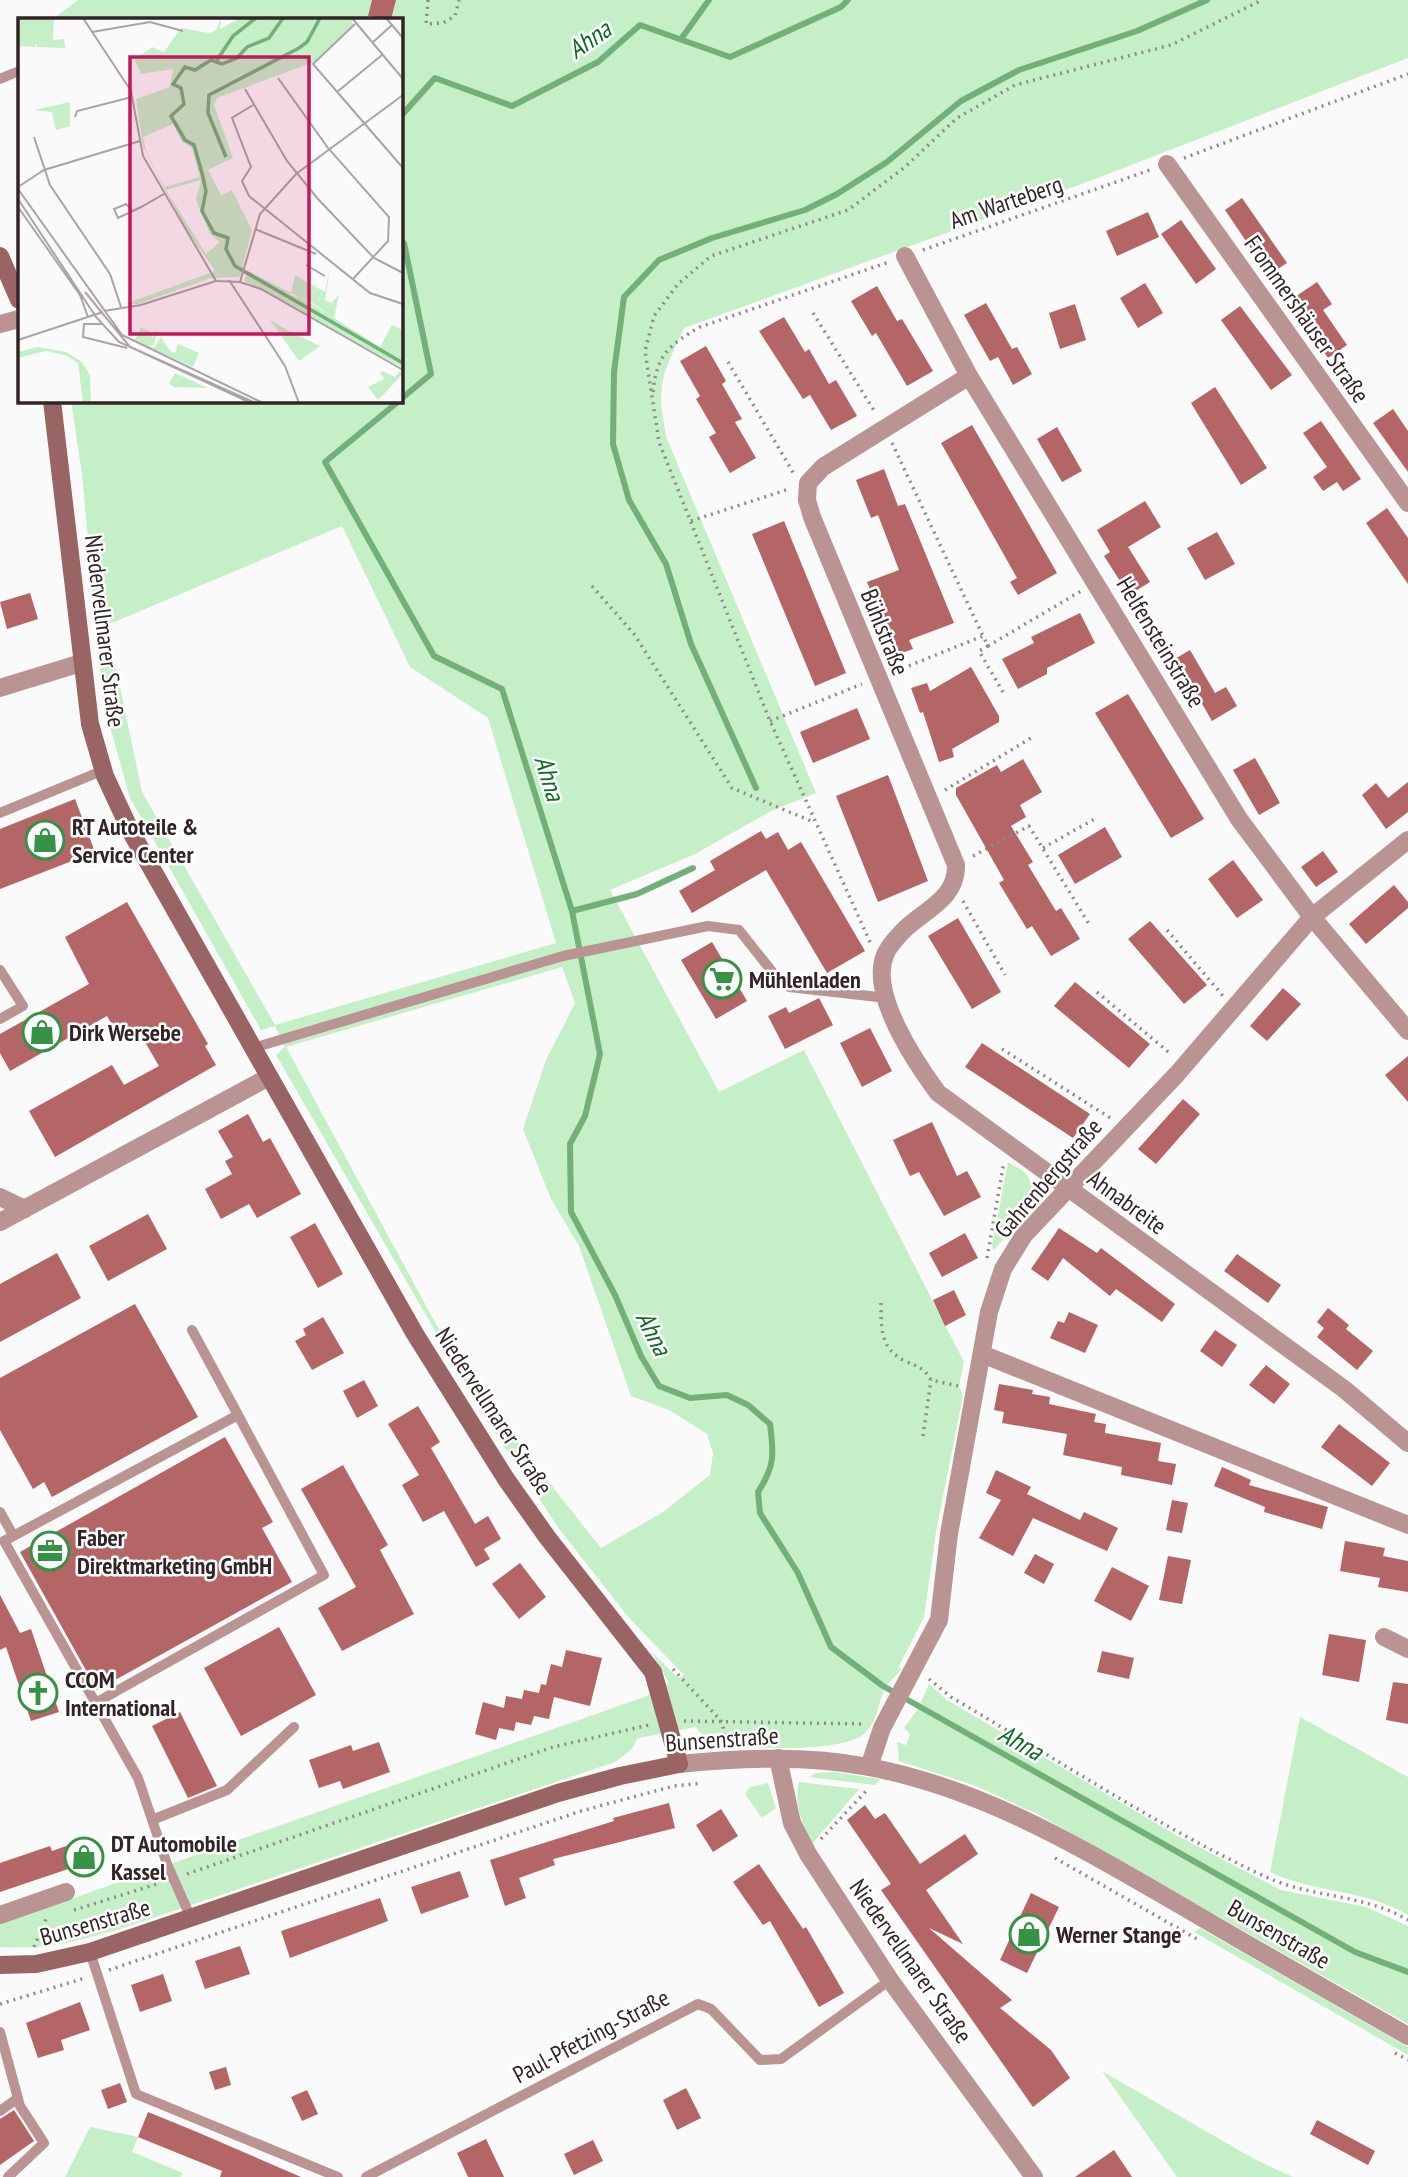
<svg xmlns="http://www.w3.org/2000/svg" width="1408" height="2177" viewBox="0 0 1408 2177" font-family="'PT Sans Narrow',sans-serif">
  <rect width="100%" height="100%" fill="#fafafa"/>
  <path fill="#c5f0c7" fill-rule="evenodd" d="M78,0H1408V58L1095,179L684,328C662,376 655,385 667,439L816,793L771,811L695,854L610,890L719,1092L804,1050L964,1362L959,1386L963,1396L936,1532L924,1617L898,1668L902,1669C896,1676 888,1682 884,1690C878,1704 877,1722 865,1733C845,1753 750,1749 722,1744C712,1742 701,1737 696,1727L638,1738L631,1750L615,1762L120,1929C79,1941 43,1950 0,1947V1924L647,1696L669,1683L651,1651L678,1678L684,1675L629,1618L560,1530L487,1421L276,1055L285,1047L275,1026L261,1030L130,798L103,702L82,474L71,401H401V19H53ZM342,526L410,667L488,718L556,943L275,1025L142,792L107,625ZM562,967L575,1003L546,1060L523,1129L551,1199L579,1246L631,1396L669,1410L707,1434L713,1453L710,1475L663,1512L601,1548L529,1457L437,1326L286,1047Z
    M1008,1162C1013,1166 1022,1169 1026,1174C1046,1198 1008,1233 994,1250L992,1246Z
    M929,1684L947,1700L1176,1835L1281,1890L1366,1907L1408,1926V2024L1039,1815L976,1786L899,1761L897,1742L906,1745L910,1734L904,1728L918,1709Z
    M1300,1717L1408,1777V1915C1365,1889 1314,1893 1270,1872Z
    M834,1772L880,1779L875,1785L809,1777L815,1773Z
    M799,1782L859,1789L812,1844C803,1825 793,1803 799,1782Z
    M768,1783L776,1808L762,1818L745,1794L750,1787Z
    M1200,1928L1408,2047V2055L1194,1932Z
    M1102,2071L1254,2159L1293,2177H1177Z
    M90,2127L138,2137L132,2152L183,2173L181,2177H65Z"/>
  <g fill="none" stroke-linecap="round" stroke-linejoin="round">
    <path stroke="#73af78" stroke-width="6" d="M681,39L709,0
      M401,116L435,78L512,106L598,62L640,25L730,57L841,7L848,0
      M401,242L404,243L431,374L401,399
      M399,401L325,462L434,656L502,689L572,911L600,1054L585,1116L570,1144L571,1212L615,1295L641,1356L659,1386L690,1398L727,1395L748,1405L770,1424C774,1454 775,1466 758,1492L760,1513L798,1573L831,1647L883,1686L1355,1952L1408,1972
      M756,788L691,644L666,564L629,500L613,444L614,372L624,297L659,260L712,238L805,210L837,194L887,162L961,101L1019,70L1137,31L1207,0
      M572,911L637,894L693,868"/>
  </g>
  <path fill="#b46565" d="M372,0H396L391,19L368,16Z
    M1242,198L1287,263L1269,275L1225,210Z
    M1148,212L1159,237L1117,256L1106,231Z
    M1181,220L1216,269L1196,284L1161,234Z
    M1317,282L1332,304L1323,310L1347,345L1328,358L1302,321L1308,317L1295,297Z
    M1145,283L1163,313L1138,328L1120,298Z
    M877,286L897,321L902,319L933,371L907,386L876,333L872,336L851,301Z
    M986,303L1012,349L1017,347L1032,374L1013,385L998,357L990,361L964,315Z
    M1075,304L1086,340L1060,349L1049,313Z
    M1240,306L1292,375L1271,390L1221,320Z
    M784,317L805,352L809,349L829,384L836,380L857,416L831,430L810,395L803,399L759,331Z
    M706,346L726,381L722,384L742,419L735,422L756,458L730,473L709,437L716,433L696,399L700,396L680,361Z
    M1215,387L1267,468L1241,485L1191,403Z
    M1393,409L1408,431V472L1373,423Z
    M1321,421L1361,479L1343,491L1337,482L1323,491L1313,477L1327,467L1303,433Z
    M972,425L1057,573L1018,595L1010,582L1017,578L941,443Z
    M1057,427L1082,471L1062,482L1037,439Z
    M884,469L898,506L905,504L954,623L909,640L913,649L896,655L867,582L899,570L878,515L871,518L856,480Z
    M1145,501L1161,527L1128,547L1150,582L1129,595L1104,556L1110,552L1097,530Z
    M1387,508L1408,538V584L1366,523Z
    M784,521L846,673L815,686L752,534Z
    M1217,532L1235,564L1205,580L1187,548Z
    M30,593L38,619L7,629L0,602Z
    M1080,613L1095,643L1047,668V674L1018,689L1002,659L1034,643L1031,637Z
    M1190,650L1215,693L1226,687L1237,706L1212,721L1201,702L1193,706L1168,663Z
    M971,667L999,716V722L952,749L954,757L939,762L923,712L920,713L911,688L927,683L930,691Z
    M1128,694L1204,819L1171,838L1095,713Z
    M857,708L870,739L813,763L800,732Z
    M1255,758L1280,803L1259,815L1233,770Z
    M1023,759L1042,792L1020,805L1026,817L1011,826L1033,862L1028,865L1056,911L1061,908L1080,939L1051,956L1032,926L1027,929L999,883L1004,880L956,795V788L997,765L1001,772Z
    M888,775L928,881L878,902L836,796Z
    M1408,782V812L1386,829L1362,795L1376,783L1388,798Z
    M75,799L95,852L0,889V829Z
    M1105,827L1122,857L1075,884L1058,855Z
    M761,831L766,839L778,832L788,850L801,842L865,951L827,973L766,870L692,913L679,891L715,870L710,861Z
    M1323,851L1338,872L1316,887L1301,867Z
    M1233,860L1263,900L1237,918L1208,879Z
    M1394,885L1408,902V908L1366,944L1349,924Z
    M127,902L208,1044L205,1046L216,1065L55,1157L29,1111L112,1065L124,1085L159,1066L138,1030L121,1040L107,1016L10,1071L0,1053V1034L89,984L65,937Z
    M958,918L1001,992L972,1009L928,936Z
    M1150,921L1207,985L1184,1004L1128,939Z
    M712,942L747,1001L716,1019L681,960Z
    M1075,982L1150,1044L1129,1068L1054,1006Z
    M1283,988L1301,1004L1267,1041L1250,1026Z
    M819,998L833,1025L785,1049L768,1016L786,1007L789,1013Z
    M870,1028L892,1071L862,1087L840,1043Z
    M982,1043L1090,1114L1073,1138L965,1067Z
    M1408,1056V1102L1385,1075Z
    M1183,1099L1200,1114L1156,1164L1138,1149Z
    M248,1114L263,1142L270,1138L301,1194L257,1218L249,1204L221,1219L205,1189L232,1174L225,1161L233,1157L218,1131Z
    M932,1122L957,1176L967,1171L981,1197L944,1216L919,1172L910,1176L893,1140Z
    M148,1214L167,1249L108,1281L89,1246Z
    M315,1223L343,1274L318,1288L290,1237Z
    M1059,1228L1097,1253L1101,1248L1175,1304L1162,1322L1116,1289L1110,1296L1063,1258L1048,1281L1031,1269Z
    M965,1233L978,1258L942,1277L929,1253Z
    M57,1253L81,1298L0,1342V1284Z
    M1237,1254L1281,1285L1268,1303L1224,1271Z
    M954,1290L966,1315L945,1326L933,1300Z
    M135,1304L198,1417L52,1497L44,1482L33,1489L0,1430V1378Z
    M1328,1308L1349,1325L1346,1329L1373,1351L1357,1370L1317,1337L1324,1328L1317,1322Z
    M1069,1312L1098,1325L1085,1353L1050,1338L1058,1321L1064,1323Z
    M323,1317L344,1353L312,1370L295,1341L306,1335L303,1329Z
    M1215,1330L1237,1345L1222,1367L1200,1351Z
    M1266,1365L1290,1384L1274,1404L1249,1385Z
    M364,1380L378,1406L357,1418L343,1391Z
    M999,1384L1033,1390L1032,1394L1050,1397L1049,1404L1096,1414L1094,1422L1106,1424L1105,1433L1161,1443L1158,1461L1176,1464L1172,1485L1121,1475L1122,1467L1063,1455L1067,1434L1002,1423L1004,1412L994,1410Z
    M418,1406L440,1442L431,1448L475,1524L488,1516L501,1539L484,1549L490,1559L476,1567L444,1511L423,1522L402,1485L419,1475L388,1424Z
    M1339,1424L1390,1463L1372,1486L1321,1447Z
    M225,1437L273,1522L262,1528L292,1582L97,1690L20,1552Z
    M343,1465L388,1545L380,1550L414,1614L342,1651L318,1608L356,1587L301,1489Z
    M1222,1467L1251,1480L1249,1485L1328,1507L1322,1529L1264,1512L1265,1507L1214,1486Z
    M996,1470L1031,1487L1027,1494L1080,1520L1084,1512L1118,1528L1107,1551L1033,1518L1013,1556L979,1538L1001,1500L986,1493Z
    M1172,1500L1188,1503L1182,1533L1166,1530Z
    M1345,1541L1385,1548L1383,1556L1408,1561V1592L1378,1587L1380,1578L1340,1571Z
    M1035,1554L1054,1564L1044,1584L1024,1573Z
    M1168,1556L1191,1560L1182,1604L1159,1600Z
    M520,1563L546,1597L519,1619L492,1584Z
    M1112,1567L1149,1586L1131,1621L1094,1601Z
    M0,1595L20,1633L31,1629L59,1712L31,1721L6,1647L0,1650Z
    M279,1627L316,1695L241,1736L204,1668Z
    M1329,1634L1366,1640L1359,1682L1322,1675Z
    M566,1650L602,1658L590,1706L554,1697L549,1719L534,1716L531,1725L516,1722L514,1731L499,1728L496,1740L475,1734L483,1702L504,1708L506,1696L522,1699L524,1690L539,1693L541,1684L546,1685L551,1664L562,1667Z
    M1102,1651L1134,1658L1129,1679L1097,1672Z
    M1393,1682L1408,1684V1724L1386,1720Z
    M180,1712L217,1786L188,1798L152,1726Z
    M379,1742L390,1772L343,1789L340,1781L319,1788L309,1760L351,1745L353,1751Z
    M669,1803L675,1828L553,1859L555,1865L519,1878L526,1898L505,1906L490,1860L614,1821L613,1818Z
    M865,1805L875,1819L885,1813L920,1864L965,1834L978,1854L926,1890L963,1944L929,1928L1012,2000L1000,2008L1051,2050L1070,2078L1033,2107L881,1890L891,1884L847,1820Z
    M721,1809L738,1836L713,1852L696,1825Z
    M83,1840L95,1871L80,1876L77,1866L0,1892V1863L50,1846L52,1851Z
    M759,1864L803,1929L806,1927L844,1993L819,2007L770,1921L763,1925L733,1882Z
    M460,1871L469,1897L421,1914L411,1887Z
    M1031,1893L1059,1907L1027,1973L1000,1960Z
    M380,1898L388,1921L290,1958L281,1931Z
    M240,1946L250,1974L205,1989L195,1961Z
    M163,1974L172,2001L140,2012L131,1985Z
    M80,2002L90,2030L61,2040L64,2050L38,2058L26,2023Z
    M226,2067L231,2085L215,2090L209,2072Z
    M120,2083L127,2102L108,2109L101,2090Z
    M686,2088L701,2118L677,2130L663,2100Z
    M307,2090L318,2114L302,2121L291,2097Z
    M14,2110L34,2141L0,2165V2119Z
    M148,2112L197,2132L301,2177H220L222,2171L138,2137Z
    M1317,2120L1375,2151L1368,2165L1310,2134Z
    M486,2139L504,2177H468L457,2153Z
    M593,2140L603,2161L574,2175L564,2154Z
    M1114,2150L1132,2177H1075Z"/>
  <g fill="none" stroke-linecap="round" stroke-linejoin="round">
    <path stroke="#918a8a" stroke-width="3.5" stroke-dasharray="2 5" stroke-linecap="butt" d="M428,0L426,24L443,23L455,16L459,0
      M1184,158L1408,74
      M923,250L1150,170
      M813,313L875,412
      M728,362L794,474
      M653,392C657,354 669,345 700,327L889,262
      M892,443L983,636
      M691,521L789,489
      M592,586L634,634L732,788L811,821
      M988,646L979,651L1003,692
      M896,671L983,636L988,646L1081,591
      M770,721L862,684
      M945,790L1031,738
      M1043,848L1098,817
      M973,856L1029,826L1089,924
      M963,901L1005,975
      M1167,930L1223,996
      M870,942L770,721L659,442L645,351L654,316L678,284L711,256L848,210L905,167L957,118L1015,85L1171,45L1262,0
      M1097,992L1172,1055
      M1002,1049L1112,1119
      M987,1258L1004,1162
      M881,1303C881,1327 880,1349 905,1361C918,1367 923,1367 931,1380L958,1386
      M923,1436L931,1380
      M673,1669L722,1722L726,1743
      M929,1679L951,1697C1055,1758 1157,1826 1266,1877C1312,1898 1364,1894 1408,1920
      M684,1721L865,1724
      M821,1839L869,1788
      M1055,1858L1197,1939
      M187,1874L553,1747L649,1725
      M74,1910L160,1883
      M34,1947L46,1919
      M109,1970L581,1811L674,1786L702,1783
      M0,2004L85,1978
      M1395,2053L1408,2060"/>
    <path stroke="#ba9493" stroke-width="10" d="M0,79L19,71
      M0,813L104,770
      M0,970L23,1006L0,1019
      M253,1048L563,956L708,926L739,930L778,979L789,987L887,998
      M192,1330L238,1415
      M0,1512L13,1535
      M97,1702L324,1575L238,1415L4,1541L138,1778L167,1864L191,1918
      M152,1820L227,1790L294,1727
      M90,1952L136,2094L338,2177
      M0,2032L20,2106L44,2143L8,2177
      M0,2111L18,2098
      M366,2177L698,2004L711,2009L760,2060L781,2059L890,1980"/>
    <path stroke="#ba9493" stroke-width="18" d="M1167,164L1408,503
      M905,256L969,376L1239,819L1312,917L1408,1031
      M0,324L19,319
      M969,376L823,467L808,483L807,500L812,517L956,865C957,898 926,909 905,929C899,935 888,947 885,955C869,994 916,1063 938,1093L1344,1389L1408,1443
      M0,688L81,663
      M0,1197L25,1209
      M0,1222L269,1077
      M982,1354L1408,1525
      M1384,1637L1408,1649
      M778,1758L792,1823L808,1854L890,1980L1034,2177
      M869,1767L882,1728L939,1620L949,1534L989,1312L1003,1269L1024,1235L1177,1074L1312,917L1408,840
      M0,1915L66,1892"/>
    <path stroke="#ba9493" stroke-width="18" d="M679,1764C743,1758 806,1755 869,1767C986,1789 1086,1851 1187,1909C1260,1952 1334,1994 1408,2036"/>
    <path stroke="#996463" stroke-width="18" d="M0,256L19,300
      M0,1965L36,1964L90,1952L558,1793L620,1776L679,1764L653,1672L547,1537L506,1479L415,1334L131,832L105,776L90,724L52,401"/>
  </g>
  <defs>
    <symbol id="shop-ring" viewBox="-11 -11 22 22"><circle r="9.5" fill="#fff" stroke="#369345" stroke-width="1.5"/><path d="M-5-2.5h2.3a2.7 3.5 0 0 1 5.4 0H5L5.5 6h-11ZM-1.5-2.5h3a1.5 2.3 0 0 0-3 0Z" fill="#369345"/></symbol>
    <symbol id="supermarket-ring" viewBox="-11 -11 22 22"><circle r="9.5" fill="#fff" stroke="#369345" stroke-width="1.5"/><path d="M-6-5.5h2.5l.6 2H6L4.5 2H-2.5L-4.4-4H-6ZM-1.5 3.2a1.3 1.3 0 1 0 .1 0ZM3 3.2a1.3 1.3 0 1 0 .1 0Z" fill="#369345"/></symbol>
    <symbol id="office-ring" viewBox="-11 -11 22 22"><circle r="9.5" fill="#fff" stroke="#369345" stroke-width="1.5"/><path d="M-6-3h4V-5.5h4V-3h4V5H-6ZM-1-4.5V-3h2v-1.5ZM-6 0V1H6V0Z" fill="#369345"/></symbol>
    <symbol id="church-ring" viewBox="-11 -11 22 22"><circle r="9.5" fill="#fff" stroke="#369345" stroke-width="1.5"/><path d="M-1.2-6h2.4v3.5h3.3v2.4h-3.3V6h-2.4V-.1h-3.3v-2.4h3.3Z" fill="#369345"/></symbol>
  </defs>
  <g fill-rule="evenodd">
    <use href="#shop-ring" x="23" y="818" width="44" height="44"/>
    <use href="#supermarket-ring" x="700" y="957" width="44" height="44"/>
    <use href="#shop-ring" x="20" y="1010" width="44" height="44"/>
    <use href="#office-ring" x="28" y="1529" width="44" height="44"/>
    <use href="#church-ring" x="16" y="1671" width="44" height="44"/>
    <use href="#shop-ring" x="62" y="1835" width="44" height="44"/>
    <use href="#shop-ring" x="1007" y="1912" width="44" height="44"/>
  </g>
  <g text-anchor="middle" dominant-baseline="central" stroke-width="5" stroke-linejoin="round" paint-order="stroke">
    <g font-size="24" fill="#322424" stroke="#fff">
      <text transform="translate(1006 202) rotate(-19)">Am Warteberg</text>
      <text transform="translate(1307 319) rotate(55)">Frommershäuser Straße</text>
      <text transform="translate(105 631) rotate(83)">Niedervellmarer Straße</text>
      <text transform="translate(885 632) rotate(68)">Bühlstraße</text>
      <text transform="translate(1161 642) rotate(59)">Helfensteinstraße</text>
      <text transform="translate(1048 1178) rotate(-49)">Gahrenbergstraße</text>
      <text transform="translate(1127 1202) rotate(36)">Ahnabreite</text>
      <text transform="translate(494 1411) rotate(57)">Niedervellmarer Straße</text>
      <text transform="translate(722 1739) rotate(-4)">Bunsenstraße</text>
      <text transform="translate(95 1922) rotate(-16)">Bunsenstraße</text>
      <text transform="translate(1279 1934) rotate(30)">Bunsenstraße</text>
      <text transform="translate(911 1961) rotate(55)">Niedervellmarer Straße</text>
      <text transform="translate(591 2036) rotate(-28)">Paul-Pfetzing-Straße</text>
    </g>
    <g font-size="24" font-weight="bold" fill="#322424" stroke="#fff" text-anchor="start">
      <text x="72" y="826">RT Autoteile &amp;<tspan x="72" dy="28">Service Center</tspan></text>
      <text x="749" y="979">Mühlenladen</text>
      <text x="69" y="1032">Dirk Wersebe</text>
      <text x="77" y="1537">Faber<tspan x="77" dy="28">Direktmarketing GmbH</tspan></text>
      <text x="65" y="1679">CCOM<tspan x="65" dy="28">International</tspan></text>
      <text x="111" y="1843">DT Automobile<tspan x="111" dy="28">Kassel</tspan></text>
      <text x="1056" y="1934">Werner Stange</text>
    </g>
    <g font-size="26" font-style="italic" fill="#0d6a25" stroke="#fff">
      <text transform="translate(589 39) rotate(-35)">Ahna</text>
      <text transform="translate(550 778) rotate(73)">Ahna</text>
      <text transform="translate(654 1333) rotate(63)">Ahna</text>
      <text transform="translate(1021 1742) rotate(29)">Ahna</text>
    </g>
  </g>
  <g transform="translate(18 18)">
    <rect width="385" height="385" fill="#fafafa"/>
    <path d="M0,0H36L35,22L46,21L47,30L19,29L18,25L17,29L0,28ZM203,0L202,11L222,0H333L335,7L296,44L199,80L196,87L215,140L190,152L203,177L214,172L234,212L222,259L193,260L120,286H107L197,253L166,208L125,128L118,81L152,69L155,51L123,56L117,42L134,29L146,34L163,10L191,15L198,12ZM155,106L164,124L174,130L182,159L147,169L130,140L125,119ZM183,162L178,182L192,216L202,224L188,236L148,172ZM52,84V108L38,112L34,94L16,92ZM313,244L307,282L314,285L321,276L316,300L290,282L273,277L277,257L307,274ZM230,253L289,283L362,329L374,307L381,310L385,313V350L226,263ZM252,302L271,313L302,328L281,343ZM123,309L135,315L134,321L140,310L136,327H131L136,330L143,319L153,334L157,335L160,326L181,335L175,349L116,323ZM20,329L48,334L64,344L72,357L73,385H65L60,345L47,337L28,333L0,340V334ZM365,353L377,359L381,353L385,356L360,382L350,369L366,361L362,355ZM157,355L190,370L156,369L151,366Z" fill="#c5f0c7" fill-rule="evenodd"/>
    <path fill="none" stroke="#73af78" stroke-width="3.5" d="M265,0L251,20L229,29L219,40L204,46L193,42L177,52L167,49L155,66L163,70L166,86L153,98L167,122L176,127L184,155L188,173L184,193L196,215L210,220L208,231L217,248L385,345M199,42L215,18L238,0M208,139L190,95L191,77L281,30L289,24L302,0"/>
    <path fill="none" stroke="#aaa4a4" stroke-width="2" d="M65,0L113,73L125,138L198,263L123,287L86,293M334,0L385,61M368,0L385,20M337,6L295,46L385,150M74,14L132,4L165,13M354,25L374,7M260,60L310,130L371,199L370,223L335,261M227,71L269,143L300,181L356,240L385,255M319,74L364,37M235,87L214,100L233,149L224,163L231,178L352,275L385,286M57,99L59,93L114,79M16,119L32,167L92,256L103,289M0,169L26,152L122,123M0,171L104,317L245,385M0,181L78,299L101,324L238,385M0,189L62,277L70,299M115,193L108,186L96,191L100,200L115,193L123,189L146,176M237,211L298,236M288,247L307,258M211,262L267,348L281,385M198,263L222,264L243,271L385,352M222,264L242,196L278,156L385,77M67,274L112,329L233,385M84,306H66L65,319L109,330M0,322L85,294"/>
    <path fill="#c2185b" fill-opacity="0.15" stroke="#c2185b" stroke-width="3.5" d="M112,39H291V316H112Z"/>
    <rect width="385" height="385" fill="none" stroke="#322424" stroke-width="3.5"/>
  </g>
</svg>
